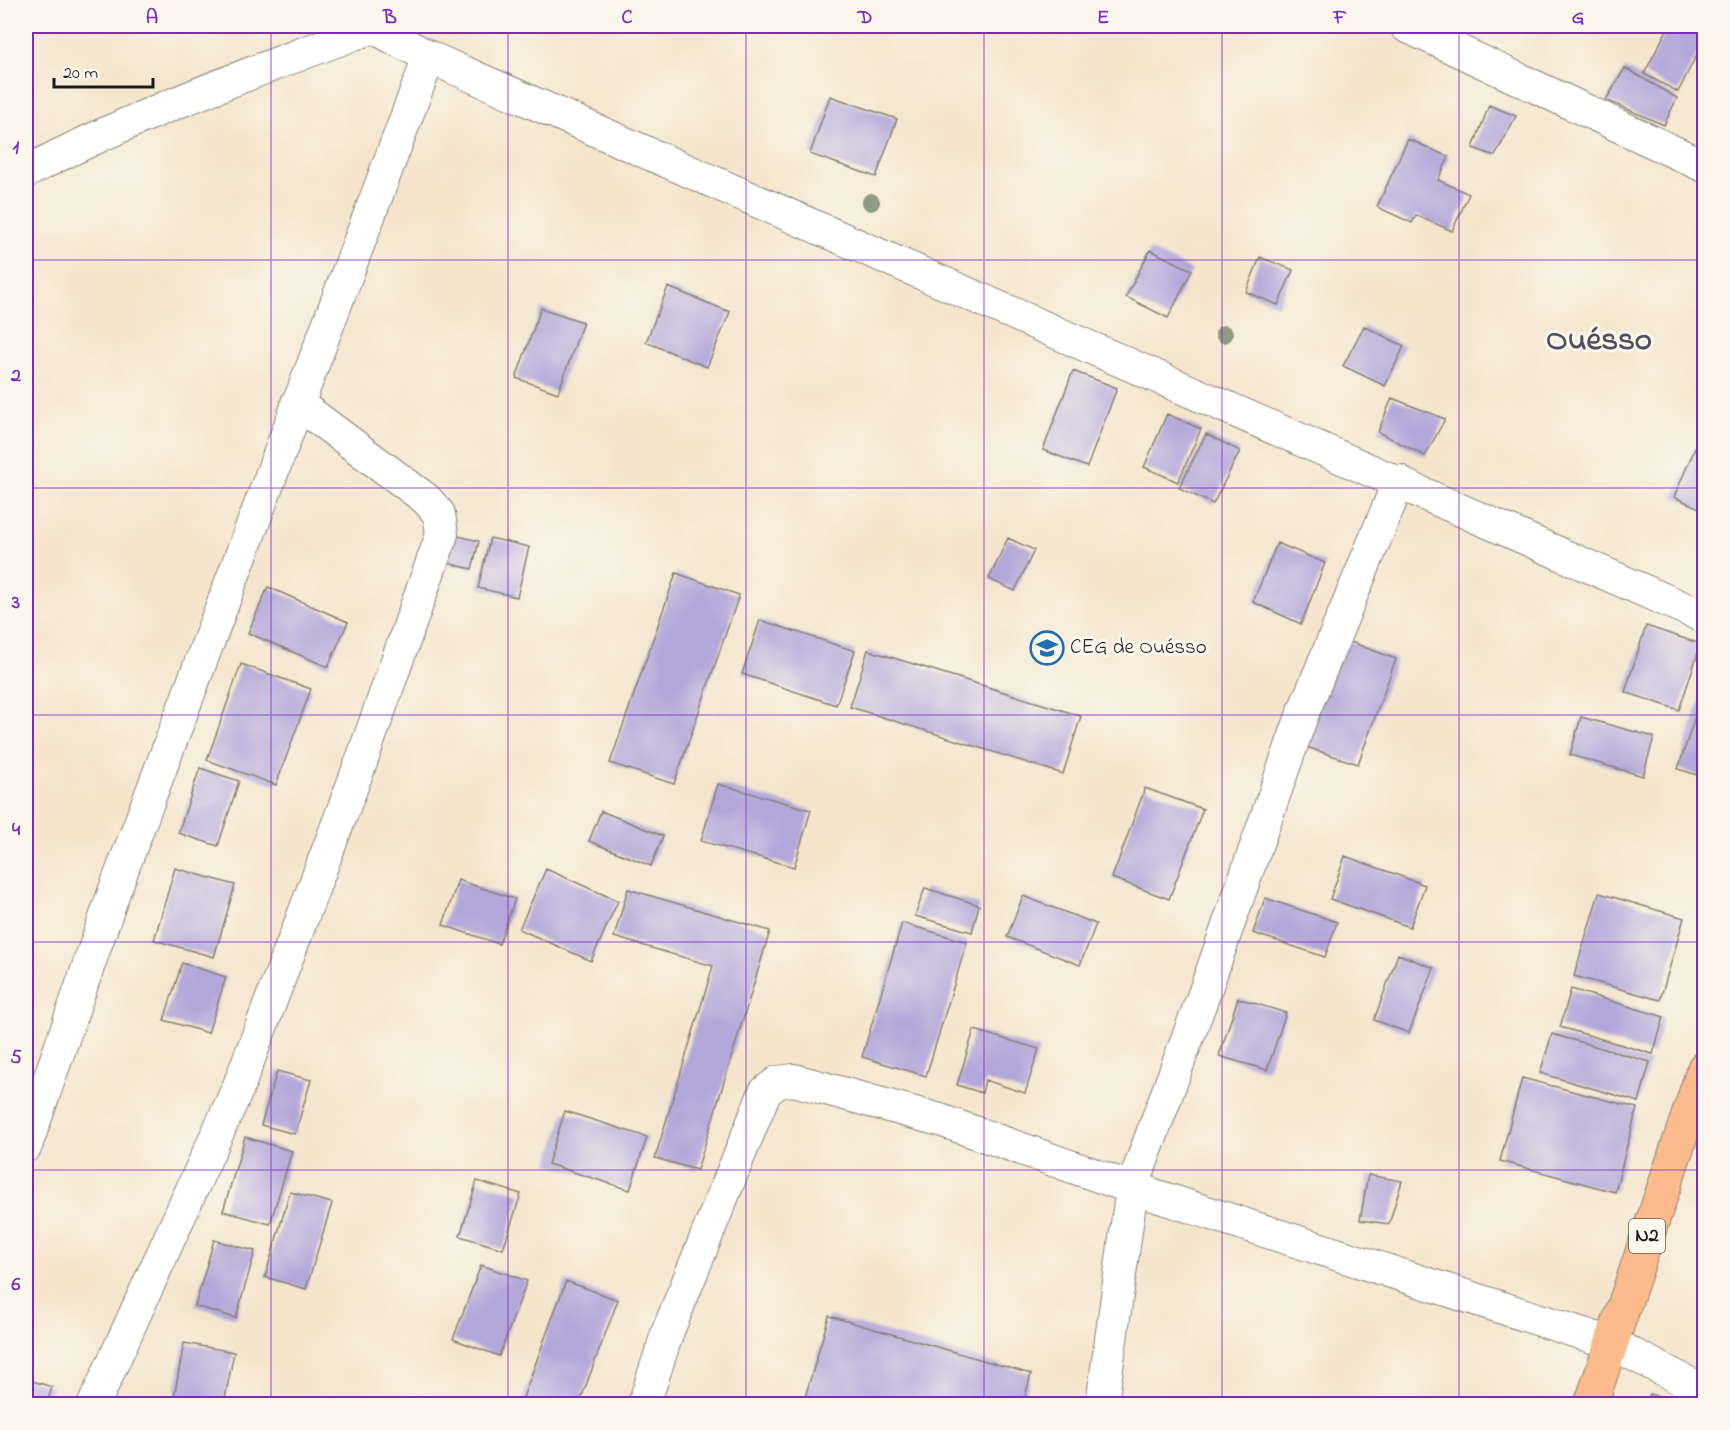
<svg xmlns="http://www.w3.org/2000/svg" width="1730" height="1430" viewBox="0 0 1730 1430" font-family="'Indie Flower',sans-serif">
  <rect width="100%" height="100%" fill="#fbf7ec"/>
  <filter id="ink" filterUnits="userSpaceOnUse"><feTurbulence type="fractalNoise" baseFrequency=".0167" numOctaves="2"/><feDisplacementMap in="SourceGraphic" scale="12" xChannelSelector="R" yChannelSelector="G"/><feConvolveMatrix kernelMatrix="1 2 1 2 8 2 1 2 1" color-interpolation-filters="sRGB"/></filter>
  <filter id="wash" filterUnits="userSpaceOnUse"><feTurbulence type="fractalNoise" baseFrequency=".008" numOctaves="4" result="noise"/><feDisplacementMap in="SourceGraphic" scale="24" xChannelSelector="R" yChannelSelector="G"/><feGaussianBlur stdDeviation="1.35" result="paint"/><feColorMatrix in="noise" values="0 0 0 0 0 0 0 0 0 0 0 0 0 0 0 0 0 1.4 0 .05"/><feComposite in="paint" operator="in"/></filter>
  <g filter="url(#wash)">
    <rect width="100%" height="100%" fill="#f5e5cd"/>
    <g id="blocks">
      <path fill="#b2a7d9" d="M1669,26H1704V40L1678,92L1644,74Z
        M1625,68L1677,98L1664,125L1606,100Z
        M830,96L897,119L876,177L810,154Z
        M1489,105L1516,116L1495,156L1473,148Z
        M1408,139L1449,157L1438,180L1469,194L1452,231L1416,215L1412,223L1377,207Z
        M1150,250L1192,270L1168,318L1126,297Z
        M1260,257L1293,270L1278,305L1246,292Z
        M668,287L730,312L707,367L646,342Z
        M541,308L583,322L558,393L516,378Z
        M1364,326L1404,346L1385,386L1343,366Z
        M1073,371L1117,388L1087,467L1043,450Z
        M1392,398L1445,419L1425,456L1378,432Z
        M1167,414L1201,429L1178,482L1144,467Z
        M1206,434L1240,451L1213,504L1179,488Z
        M1695,448L1704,452V510L1674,497Z
        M446,533L479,541L472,569L439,561Z
        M490,538L529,547L517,597L478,588Z
        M1008,538L1034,550L1015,591L989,579Z
        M1277,543L1325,563L1301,624L1253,602Z
        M676,573L739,595L674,784L610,763Z
        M268,587L348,622L328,667L248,633Z
        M760,620L855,651L836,705L742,674Z
        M1646,626L1701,644L1679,710L1625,692Z
        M1338,637L1396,659L1358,764L1297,744Z
        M868,650L1081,716L1063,774L850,707Z
        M241,664L311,689L276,785L207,760Z
        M1704,689V777L1678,769Z
        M1581,717L1654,737L1643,776L1570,755Z
        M200,768L239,781L218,846L178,833Z
        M718,784L811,810L794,867L701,841Z
        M1145,788L1203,809L1169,899L1112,878Z
        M601,811L663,836L651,866L589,841Z
        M1345,856L1425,885L1410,927L1330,899Z
        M175,868L235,885L214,957L154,940Z
        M546,869L618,901L591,961L519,929Z
        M458,880L515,899L499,944L443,925Z
        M925,888L979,905L972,932L915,916Z
        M628,889L770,931L697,1170L655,1158L713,966L614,937Z
        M1599,893L1684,918L1660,1000L1574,976Z
        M1023,896L1096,924L1080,965L1007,937Z
        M1265,898L1337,922L1325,957L1253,933Z
        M902,923L967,942L926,1076L862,1057Z
        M1398,954L1434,968L1409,1033L1374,1020Z
        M182,963L226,977L208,1033L164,1020Z
        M1571,989L1664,1017L1653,1054L1560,1027Z
        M1238,998L1286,1013L1267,1070L1219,1056Z
        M974,1030L1039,1049L1025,1093L985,1080L982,1093L957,1085Z
        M1552,1034L1650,1062L1639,1102L1540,1073Z
        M277,1071L311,1080L295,1134L261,1125Z
        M1522,1078L1637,1108L1615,1192L1500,1161Z
        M565,1111L647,1137L630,1190L548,1164Z
        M245,1137L292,1151L270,1224L223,1211Z
        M1368,1175L1402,1181L1389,1224L1360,1220Z
        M477,1181L521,1194L503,1249L460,1236Z
        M290,1192L332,1203L306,1289L265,1277Z
        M214,1240L255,1251L236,1318L195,1306Z
        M481,1265L527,1281L499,1356L453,1339Z
        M566,1281L618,1300L579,1404H525L521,1403Z
        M829,1316L1031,1374L1023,1404H803Z
        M184,1343L234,1352L224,1404L173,1403Z
        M26,1379L52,1387L47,1404H26Z
        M1650,1394L1679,1404H1646Z"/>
    </g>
  </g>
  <g filter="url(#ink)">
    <use href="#blocks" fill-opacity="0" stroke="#888074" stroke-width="1.5"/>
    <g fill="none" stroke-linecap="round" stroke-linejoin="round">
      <defs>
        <path id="street" d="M1406,26L1704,166
          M26,172C137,114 256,71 373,27L429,57L1704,617
          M26,1146L114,892L429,57
          M94,1404L238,1088L360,765L442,534L439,514L426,499L297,403
          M644,1404L668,1331L765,1092L778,1082L794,1080L940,1120L1132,1188L1611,1343L1704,1391
          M1102,1404L1132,1188L1205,991L1303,713L1399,481"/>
        <path id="highway" d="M1591,1404L1704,1068"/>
      </defs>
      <use href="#street" stroke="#888074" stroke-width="34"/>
      <use href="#highway" stroke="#888074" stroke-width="35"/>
      <use href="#street" stroke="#fff" stroke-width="32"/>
      <use href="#highway" stroke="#fbbb8c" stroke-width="33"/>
    </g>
    <g fill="#909a84">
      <circle cx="871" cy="202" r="9"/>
      <circle cx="1224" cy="334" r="9"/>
    </g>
  </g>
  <path fill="none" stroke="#7b2cbf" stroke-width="1.5" stroke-opacity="0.55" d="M271,26V1404M508,26V1404M746,26V1404M984,26V1404M1222,26V1404M1459,26V1404M26,260H1704M26,488H1704M26,715H1704M26,942H1704M26,1170H1704"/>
  <defs>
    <symbol id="school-ring" viewBox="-11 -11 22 22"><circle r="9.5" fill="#fbf7ec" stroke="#1f6fb2" stroke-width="1.5"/><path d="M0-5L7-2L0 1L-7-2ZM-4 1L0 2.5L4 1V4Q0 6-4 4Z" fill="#1f6fb2"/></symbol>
  </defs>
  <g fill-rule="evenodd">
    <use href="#school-ring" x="1028" y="629" width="38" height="38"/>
  </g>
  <g text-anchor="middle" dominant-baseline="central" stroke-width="6" stroke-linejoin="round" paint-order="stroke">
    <rect fill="#fbf7ec" stroke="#5f5e5a" stroke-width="1.5" x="1629" y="1219" width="36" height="34" rx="4.5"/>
    <g font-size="20" font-weight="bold" fill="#1c1c1c">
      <text x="1647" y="1236">N2</text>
    </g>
    <g font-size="21" fill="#1c1c1c" stroke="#fbf7ec" text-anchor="start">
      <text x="1070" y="648">CEG de Ouésso</text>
    </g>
    <g font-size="33" font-weight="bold" fill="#504d5e" stroke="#fbf7ec">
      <text x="1599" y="341">Ouésso</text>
    </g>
  </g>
  <rect width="1730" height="1430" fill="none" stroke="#fbf7ec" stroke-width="66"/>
  <path d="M54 78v9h99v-9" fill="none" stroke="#1c1c1c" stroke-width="3"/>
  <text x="63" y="78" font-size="18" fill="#1c1c1c" stroke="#fbf7ec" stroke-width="4.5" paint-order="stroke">20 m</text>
  <rect x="33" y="33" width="1664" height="1364" fill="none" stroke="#7b2cbf" stroke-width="2"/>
  <g font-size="20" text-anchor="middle" font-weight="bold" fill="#7b2cbf">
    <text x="152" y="23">A</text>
    <text x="390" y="23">B</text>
    <text x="627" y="23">C</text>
    <text x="865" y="23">D</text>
    <text x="1103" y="23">E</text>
    <text x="1340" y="23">F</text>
    <text x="1578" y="23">G</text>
    <text x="16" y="153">1</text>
    <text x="16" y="381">2</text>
    <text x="16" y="608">3</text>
    <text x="16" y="835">4</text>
    <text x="16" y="1063">5</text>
    <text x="16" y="1290">6</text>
  </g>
</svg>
